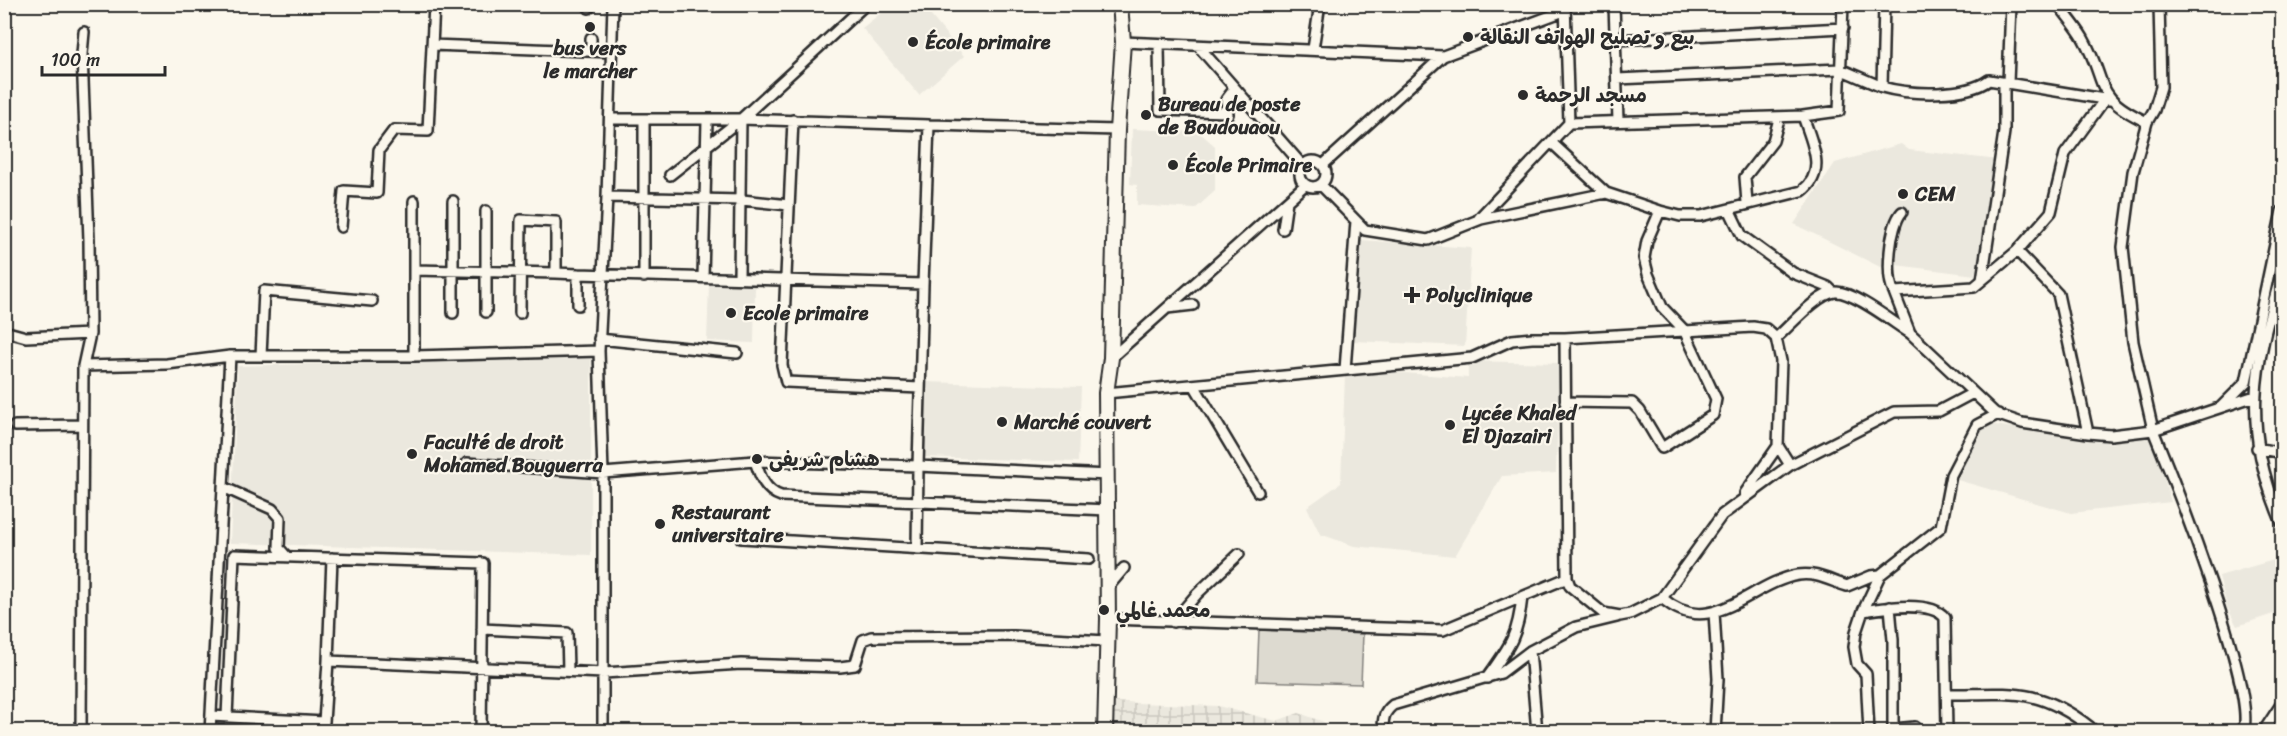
<svg xmlns="http://www.w3.org/2000/svg" width="2287" height="736" viewBox="0 0 2287 736" font-family="Sriracha,'Playpen Sans Arabic',sans-serif">
  <defs>
    <pattern id="industrial-grid" width="8" height="8" patternUnits="userSpaceOnUse" patternTransform="scale(1.5)"><rect width="8" height="8" fill="#ebe8de"/><path d="M0 4h8M4 0v8" fill="none" stroke="#cac7bf"/></pattern>
  </defs>
  <rect width="100%" height="100%" fill="#fbf7ec"/>
  <filter id="ink" filterUnits="userSpaceOnUse"><feTurbulence type="fractalNoise" baseFrequency=".0167" numOctaves="2"/><feDisplacementMap in="SourceGraphic" scale="12" xChannelSelector="R" yChannelSelector="G"/><feConvolveMatrix kernelMatrix="1 2 1 2 8 2 1 2 1" color-interpolation-filters="sRGB"/></filter>
  <g filter="url(#ink)">
    <path fill="#ebe8de" d="M891,5H922L964,56L919,95L862,28Z
      M1132,129L1199,132L1215,146V191L1195,209L1137,205V185L1130,184Z
      M1901,144L1909,150L1999,160L1975,275L1888,264L1880,267L1794,224L1835,163Z
      M1361,240L1471,248L1465,346L1353,341Z
      M709,285H755L754,343L707,341Z
      M591,356V555L230,543L238,366Z
      M1468,361L1559,363L1556,473L1502,476L1455,556L1354,546L1320,534L1307,507L1341,483L1345,375L1366,370L1468,378Z
      M926,382L1081,387L1078,462L924,457Z
      M1982,423L2112,443L2152,435L2171,502L2071,513L1954,479Z
      M2274,560L2282,572V611L2237,626L2227,607L2219,576Z"/>
    <path fill="url(#industrial-grid)" d="M1110,702L1218,706L1276,721L1299,713L1324,722L1328,731L1110,732Z"/>
    <path fill="#dddad0" stroke="#84827e" stroke-width="1.5" d="M1259,630L1363,634L1361,684L1257,681Z"/>
    <g fill="none" stroke-linecap="round" stroke-linejoin="round">
      <defs>
        <path id="minor" d="M1614,4L1618,121
          M1884,4L1882,87C1910,95 1966,97 1989,80L2110,100
          M2058,4C2066,15 2076,26 2083,38C2109,84 2091,96 2147,122
          M589,8L590,4
          M1616,40L1843,28
          M1123,42L1443,56
          M1159,44L1160,110L1227,112
          M432,45L612,52
          M1199,47L1303,166
          M1313,49L1320,4
          M591,51V38
          M1617,79L1840,69L1882,87
          M2008,83L2011,4
          M2105,99L2065,154L2051,212L2017,251L1974,287L1894,292L1910,333L1996,414L2022,423L2088,433L2111,435L2153,430L2133,342L2123,247L2133,172L2147,122L2154,110L2161,87L2159,4
          M1228,114L1226,100L1235,88
          M610,119H741L929,125
          M793,120L782,365L786,382L920,388
          M1569,123L1803,116
          M1552,143L1606,193
          M1300 174a13 13 0 1 1 26 0a13 13 0 1 1-26 0Z
          M1323,165L1443,56L1564,11
          M670,175L741,119L866,4
          M1321,185L1365,230L1428,240L1481,219L1606,193L1660,211
          M607,197L742,200L789,205
          M453,201V313
          M1747,203L1745,177L1773,141L1779,119
          M1729,209L1742,236L1793,273L1828,287L1833,292
          M1479,218L1569,123L1565,4
          M341,227L344,191L377,193L379,150L394,130L428,131L434,4
          M1283,229L1287,201
          M2017,251L2058,294L2088,433
          M414,270L556,273
          M2282,272C2253,370 2241,426 2282,523
          M578,274L923,284L918,466L1108,475
          M644,277V119
          M703,277L707,121
          M739,277L741,119
          M1982,280L2004,132V83
          M923,284L929,125L1117,130
          M1894,292C1885,276 1890,225 1902,212
          M1167,308L1193,305
          M486,312V211
          M520,313L521,220L556,222V273L578,274V305
          M4,331L26,337L90,334
          M1565,338L1567,578L1570,586L1603,613L1620,616L1630,614L1662,598L1722,515L1790,465L1894,412L1939,411L1973,393
          M1776,338C1790,326 1817,294 1835,292C1852,290 1894,323 1910,333
          M599,339L737,353
          M261,356L264,291L372,301
          M414,356V201
          M1111,358L1305,185
          M83,366L167,364L230,356
          M1345,370L1356,221
          M1194,385L1258,492
          M1106,393L1472,358L1512,340L1532,338H1565L1753,327L1766,329L1776,338L1781,361L1778,446L1790,465
          M1565,402L1632,403L1640,411L1662,448L1713,415L1716,399L1684,330L1662,307L1648,274L1644,258L1647,241L1660,211L1680,216H1701L1802,191C1828,172 1811,141 1803,116L1839,111L1843,4
          M2221,407L2246,382L2282,211
          M15,426L82,425
          M2257,448L2282,453
          M755,461C760,476 765,491 781,496L1108,510
          M467,463L603,473L755,461L918,466L917,549
          M223,487L272,509L280,518L279,548L286,556
          M1745,493L1778,446
          M741,538L1089,559
          M1108,587L1124,568
          M1662,598C1711,641 1750,583 1798,575C1816,572 1830,581 1847,586L1871,576L1880,575
          M1890,607L1893,640V732
          M1863,611C1883,608 1932,600 1945,618L1947,732
          M1714,612L1718,679L1715,732
          M1108,619L1443,630L1567,578
          M1173,622L1197,594L1239,554
          M482,629L567,633L568,671
          M1530,651L1537,732
          M328,661L332,558
          M1487,678C1510,646 1518,636 1522,597
          M1947,694C2010,694 2037,686 2090,727V732
          M211,716L324,722L328,661L604,673L741,664L840,667L855,665L863,640L871,637L1014,636L1107,641
          M227,717L234,555L483,563L481,732
          M1893,729L1915,727L1920,732
          M81,732L83,366L90,334L89,240L82,54L84,32
          M210,732L230,356H414L599,351
          M603,732V473L599,351L607,197L613,4
          M1383,732C1383,719 1383,713 1393,705L1501,673L1530,651L1576,627L1617,617
          M1869,732L1866,674L1857,664L1854,647L1856,632L1863,611L1880,575L1941,527L1951,475L1977,425L1998,414
          M2243,732C2259,694 2172,476 2153,430L2255,396
          M2263,732L2282,703"/>
        <path id="secondary" d="M1105,732L1108,619L1106,393L1111,358L1117,130L1123,42L1120,4"/>
      </defs>
      <use href="#minor" stroke="#2b2b2b" stroke-width="14"/>
      <use href="#secondary" stroke="#2b2b2b" stroke-width="18"/>
      <use href="#minor" stroke="#fbf7ec" stroke-width="9"/>
      <use href="#secondary" stroke="#fbf7ec" stroke-width="14"/>
    </g>
  </g>
  <g fill="#2b2b2b" stroke="#fbf7ec" stroke-width="2">
    <circle cx="590" cy="27" r="6"/>
    <circle cx="1468" cy="37" r="6"/>
    <circle cx="913" cy="42" r="6"/>
    <circle cx="1523" cy="95" r="6"/>
    <circle cx="1146" cy="115" r="6"/>
    <circle cx="1173" cy="165" r="6"/>
    <circle cx="1903" cy="194" r="6"/>
    <path d="M1409 286h6v6h6v6h-6v6h-6v-6h-6v-6h6z"/>
    <circle cx="731" cy="313" r="6"/>
    <circle cx="1002" cy="422" r="6"/>
    <circle cx="1450" cy="425" r="6"/>
    <circle cx="412" cy="454" r="6"/>
    <circle cx="757" cy="459" r="6"/>
    <circle cx="660" cy="524" r="6"/>
    <circle cx="1104" cy="610" r="6"/>
  </g>
  <g text-anchor="middle" dominant-baseline="central" stroke-width="4.5" stroke-linejoin="round" paint-order="stroke">
    <g font-size="20" font-weight="bold" fill="#2b2b2b" stroke="#fbf7ec" text-anchor="start">
      <text x="1480" y="37">بيع و تصليح الهواتف النقالة</text>
      <text x="925" y="42">École primaire</text>
      <text x="590" y="48" text-anchor="middle">bus vers<tspan x="590" dy="23">le marcher</tspan></text>
      <text x="1535" y="95">مسجد الرحمة</text>
      <text x="1158" y="104">Bureau de poste<tspan x="1158" dy="23">de Boudouaou</tspan></text>
      <text x="1185" y="165">École Primaire</text>
      <text x="1915" y="194">CEM</text>
      <text x="1426" y="295">Polyclinique</text>
      <text x="743" y="313">Ecole primaire</text>
      <text x="1462" y="413">Lycée Khaled<tspan x="1462" dy="23">El Djazairi</tspan></text>
      <text x="1014" y="422">Marché couvert</text>
      <text x="424" y="442">Faculté de droit<tspan x="424" dy="23">Mohamed Bouguerra</tspan></text>
      <text x="769" y="459">هشام شريفى</text>
      <text x="672" y="512">Restaurant<tspan x="672" dy="23">universitaire</tspan></text>
      <text x="1116" y="610">محمد غالمي</text>
    </g>
  </g>
  <rect width="2287" height="736" fill="none" stroke="#fbf7ec" stroke-width="24"/>
  <rect x="12" y="12" width="2263" height="712" fill="none" stroke="#2b2b2b" stroke-width="2" filter="url(#ink)"/>
  <path d="M42 66v9h123v-9" fill="none" stroke="#2b2b2b" stroke-width="3"/>
  <text x="51" y="66" font-size="18" fill="#2b2b2b" stroke="#fbf7ec" stroke-width="4.5" paint-order="stroke">100 m</text>
</svg>
